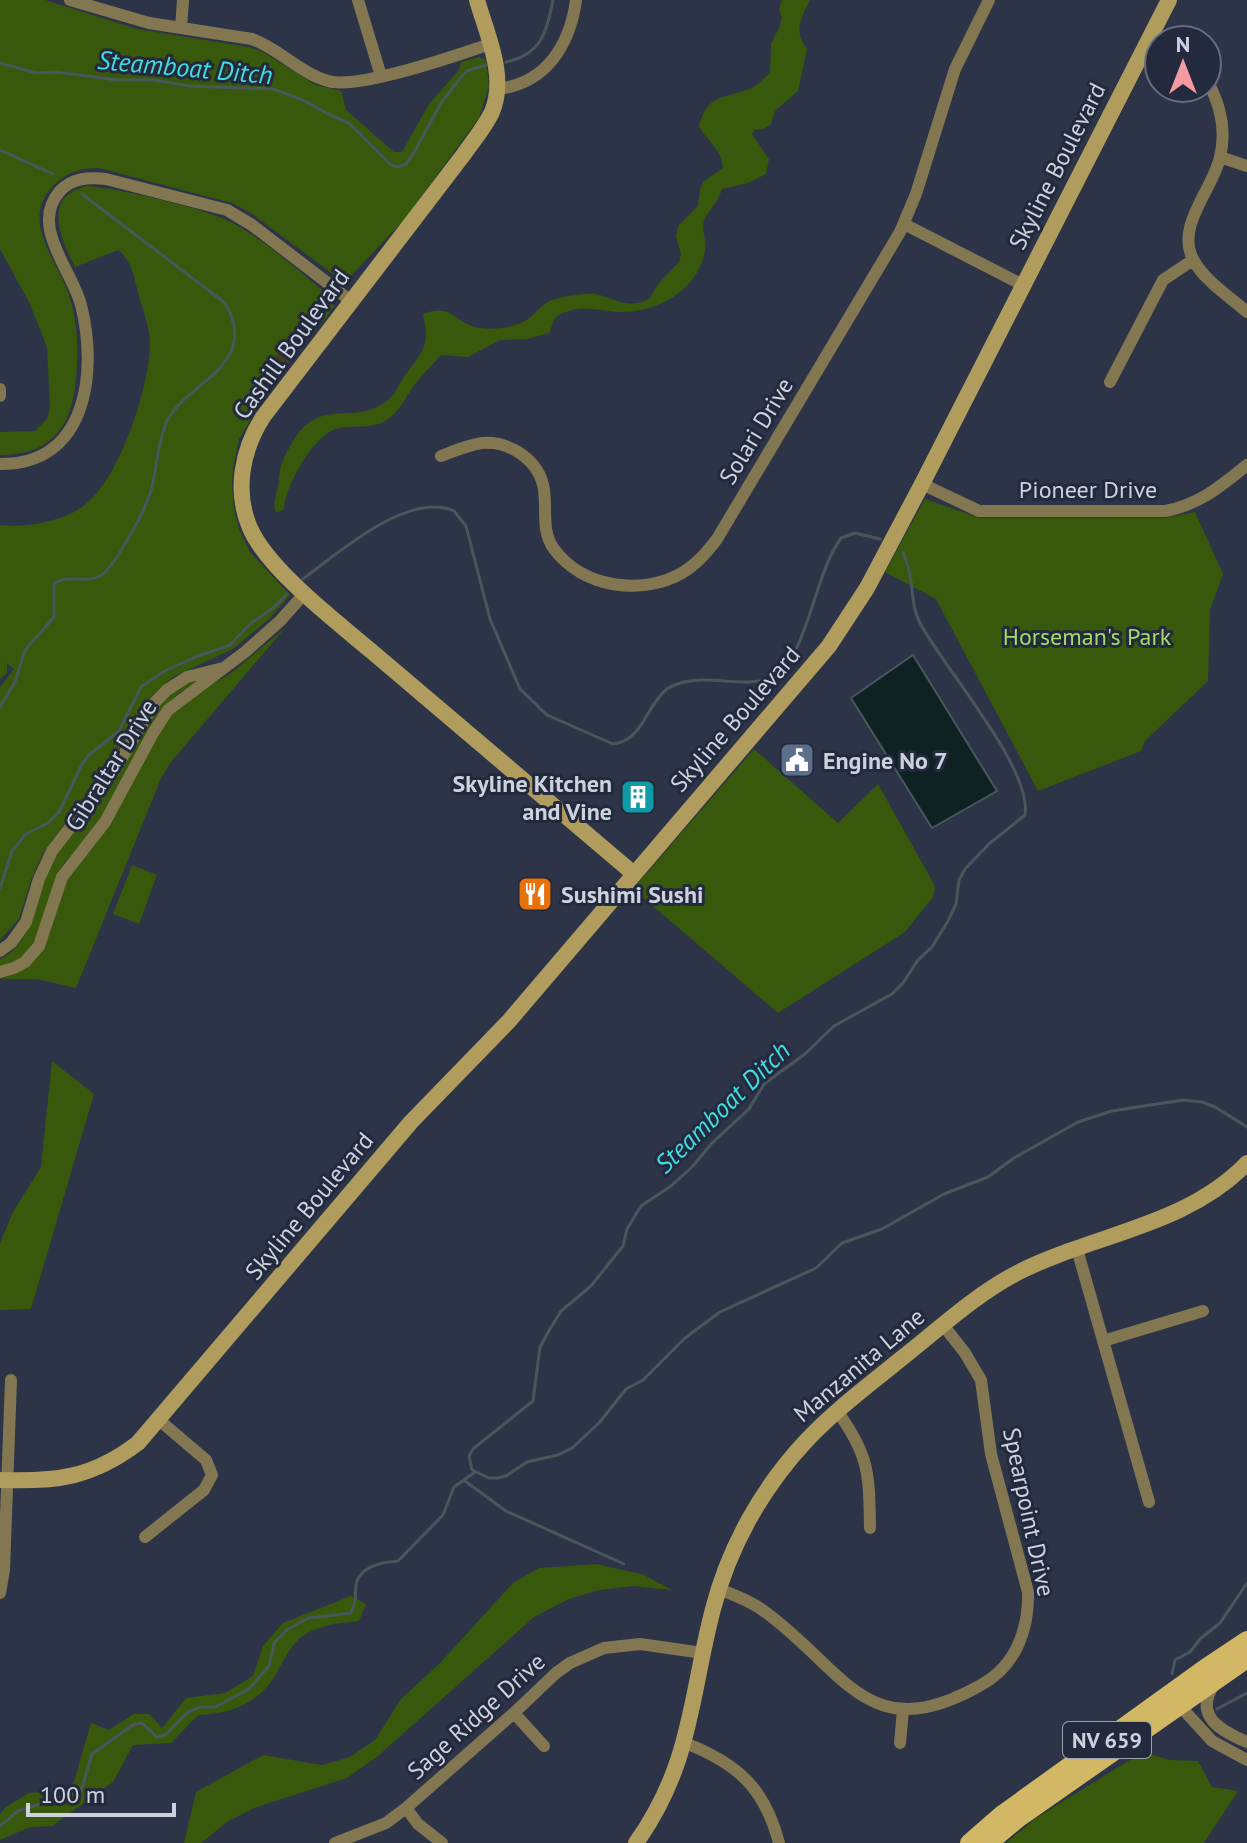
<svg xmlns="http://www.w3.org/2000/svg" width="1247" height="1843" viewBox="0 0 1247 1843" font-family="'PT Sans',sans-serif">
  <rect width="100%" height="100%" fill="#2d3448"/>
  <path fill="#38580c" d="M0,0H45L137,29L248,47L261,51L316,85L341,91L346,110L394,152H402L429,104L459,70L461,62L479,57L486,60L489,86L479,118L403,221L347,280L338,278L251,213L232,203L99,168C81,168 67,172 54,185C18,221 59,261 70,298C77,321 78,342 77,365C75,418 59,455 0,455V432L35,431L47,419L50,408L47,347L29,302L0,249Z
    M782,0H810C801,18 793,31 807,49L798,91L775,111L771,124L764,129L754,130L752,134L769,159L766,174L748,183L722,189C718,203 707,211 704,221C701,230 707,241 705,251C697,295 648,317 609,311C591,308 570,306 555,318L549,333L527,339L500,340L468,357L441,355C434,363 427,370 420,378C407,392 403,410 385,421C370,430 352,424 336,429C313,436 285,486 284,509L276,513C271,501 279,490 279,478C280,464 285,455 292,443C320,394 353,428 388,400C397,393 401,379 409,370C426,348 429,343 423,314C452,303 453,321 475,327C492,331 521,328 534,314C543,305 546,301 559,298C566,296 590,293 596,294C615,299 630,310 650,298L658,284L679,262L681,254L676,236L678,226L698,206L700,189L704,181L723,168C721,147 707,142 699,126C707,94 723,99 749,89C758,86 763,78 770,73L771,44L780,26L782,18L779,9Z
    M87,186C114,187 207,209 231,222C267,241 299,272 331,297L334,306L324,321H319L309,335L302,333L287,337L272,364L270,388L239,439L233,468L232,485L234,508L239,529L250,552L290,595L269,619L233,649L173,677L145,702L128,738L43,853L31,880L19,919L0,940V687L14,669L7,663V673L0,679V525C25,528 61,522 82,507C119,482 151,384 150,341C149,325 142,308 138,293C135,279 131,259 118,250L75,267C61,239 41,197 87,186Z
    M925,499L980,518H1165L1195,512L1223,574L1210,610L1208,681L1145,741L1141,751L1038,791L936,599L885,572Z
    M285,628L171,762L162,776L76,988L37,979H0L25,968L45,947L67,880L172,713L192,696L231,673Z
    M196,678L200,679L178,694L156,717L95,828L61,867L33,945L20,959L0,967V959C34,945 37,888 54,860C73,828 99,801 120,771C135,748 145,718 165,698C174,690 186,684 196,678Z
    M754,749L838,823L878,784L935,886L933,897L905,932L778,1013L633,889Z
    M132,865L157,875L139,924L113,914Z
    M52,1061L94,1094L31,1309L0,1310V1243L13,1212L41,1167Z
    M596,1564L642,1574L672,1590L634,1586L599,1590L569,1599L534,1617L378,1756L347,1778L254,1808L227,1822L201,1843H184L196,1792L263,1755L322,1765L350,1757L375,1740L401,1699L440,1663L513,1583L539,1568Z
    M351,1596L366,1604L359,1621C339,1623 317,1625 300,1638C289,1648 283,1662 276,1674C258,1704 231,1714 198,1715L171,1743L133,1745L113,1782L52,1826L30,1827L0,1840V1814L6,1807L29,1793L42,1792L59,1796L74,1782L91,1723L109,1730L134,1714H150L162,1728L186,1698L225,1693L253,1676L263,1646L283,1623Z
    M1143,1752L1169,1760L1198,1761L1212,1787L1238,1791L1204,1843H1006L1036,1818Z"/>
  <path fill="#443c1c" d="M302,333L309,335L270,388C273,368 275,355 287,337Z"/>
  <path fill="#0f2223" stroke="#48575b" stroke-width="2" d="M913,655L997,791L932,828L851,698Z"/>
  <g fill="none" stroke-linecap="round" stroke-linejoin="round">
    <path stroke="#48575b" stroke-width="3" d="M506,62C542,54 546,33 553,0
      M0,63L36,73L57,72L117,80H154L190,86L273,89L303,100L328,114L349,123L391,165L397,167L406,164L412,156L441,103L461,77L467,71L486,65
      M0,150L53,174
      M903,552C905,559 909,567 910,575C913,591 912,608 920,623C943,667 1033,769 1025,815L990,843L965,869L959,880L956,904L948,921L932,947L918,960L903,983L892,994L834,1026L805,1054L764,1084L749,1109L712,1143L693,1166L671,1186L641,1206L627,1229L623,1246L591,1286L561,1311L550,1329L540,1347L533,1401L473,1449L469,1456L472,1470L489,1478H497L506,1476L527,1462L558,1455L572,1448L599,1423L626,1389L643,1380L685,1338L720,1312L816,1268L842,1243L882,1229L944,1194L988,1177L1014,1158L1078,1122L1112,1111L1183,1100L1202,1102L1215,1107L1247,1127
      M303,579C338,553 408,491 454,511L466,526L490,619L520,689L547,715L613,744C643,741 646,705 667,689C698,668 747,693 776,675C807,655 815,573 841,538L855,533L880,539
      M0,707L15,682L25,650L54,617V584C69,572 91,587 105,572C120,557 147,507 152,487C157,465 158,441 167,421C182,392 219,380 232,349C238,335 233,315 225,303L82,194
      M0,888L12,851L26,834L48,823L59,812L82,764L89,755L119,731L141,687L163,672L195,657L230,645L251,623L273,608L287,594
      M465,1481L506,1511L624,1564
      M1172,1674L1175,1660L1190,1652L1200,1639L1220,1623L1247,1583
      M1217,1709L1247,1693
      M0,1826L18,1811L81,1791L92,1754L134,1724L142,1723L157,1737L165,1735L188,1712L200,1707H215L249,1689L269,1666L274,1643L288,1629L309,1618L351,1613C359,1596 353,1593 357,1581C363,1565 384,1562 398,1561L443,1515L454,1487L475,1472"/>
    <path stroke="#837751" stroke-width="12" d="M70,0L149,23L252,39C279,49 300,73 328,81C357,90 458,55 490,44
      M358,0L381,76
      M181,28L183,0
      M1207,80C1220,104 1227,129 1220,157C1213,190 1174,227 1194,261C1205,281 1230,297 1247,312
      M497,89C546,84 570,45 576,0
      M1220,157L1247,166
      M904,224L1023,285
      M1110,382L1163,280L1193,260
      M0,389V396
      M441,456C454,451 468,445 482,443C511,441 540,461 544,490C547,511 541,531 554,549C583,588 642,596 682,573C697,564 707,552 717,539L900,232L916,194L955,69L989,0
      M0,464C87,465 98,372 81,305C72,270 29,226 60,191C72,178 88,177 106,179L227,210L252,225L351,301
      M922,484L979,511H1165C1199,505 1221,486 1247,465
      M0,951L11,943L26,922L39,879L52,851L114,771L155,702L167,690L187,677L223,668
      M0,972L14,968L25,962L39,946L62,877L105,822L153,733L168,710L245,652L280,621L305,593
      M1077,1249L1149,1502
      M1103,1341L1203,1311
      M837,1411C870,1456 869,1475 870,1528
      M145,1537L204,1490L212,1475L206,1460L159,1420
      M719,1589C736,1596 753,1602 768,1614C848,1674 869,1748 981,1685C1016,1666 1029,1629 1028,1592L991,1454L981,1380L965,1353L943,1325
      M0,1593L4,1570L11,1380
      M1214,1685C1193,1716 1221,1731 1247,1742
      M1181,1707L1212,1741L1247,1760
      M514,1713L544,1746
      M685,1743C737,1763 765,1788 779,1843
      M900,1743L903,1710
      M406,1808L418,1824L442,1843
      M335,1843L386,1823L406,1808L514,1713L556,1673L570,1663L604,1648L640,1644L703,1653"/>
    <path stroke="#b09c5d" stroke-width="16" d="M477,0C487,35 507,76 492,112C485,127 473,141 464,154L263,417C242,450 234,491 250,528C269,572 345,628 383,661C466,732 550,803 634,874
      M0,1480C56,1482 92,1478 138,1443L411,1122L509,1021L829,646L867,588L922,484L1169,0
      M636,1843C692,1764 690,1697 713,1609C729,1547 762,1488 806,1441C835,1410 869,1385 902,1358C940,1328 976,1294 1019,1272C1094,1234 1187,1226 1247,1163"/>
    <path stroke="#d2b865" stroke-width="18" d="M969,1843L1001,1815L1205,1668L1247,1640
      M989,1843L1019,1818L1247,1659"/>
  </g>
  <defs>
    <symbol id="civic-square" viewBox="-11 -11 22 22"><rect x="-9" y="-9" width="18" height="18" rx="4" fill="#5c6f8a" stroke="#232a3d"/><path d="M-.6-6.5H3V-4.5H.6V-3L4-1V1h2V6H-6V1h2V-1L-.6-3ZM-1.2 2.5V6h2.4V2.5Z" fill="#fff"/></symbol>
    <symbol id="building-square" viewBox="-11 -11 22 22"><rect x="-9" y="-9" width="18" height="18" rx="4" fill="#0f9aa8" stroke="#232a3d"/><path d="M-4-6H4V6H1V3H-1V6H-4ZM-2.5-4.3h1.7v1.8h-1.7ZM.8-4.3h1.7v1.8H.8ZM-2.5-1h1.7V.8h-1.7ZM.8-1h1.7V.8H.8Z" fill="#fff"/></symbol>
    <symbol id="restaurant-square" viewBox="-11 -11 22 22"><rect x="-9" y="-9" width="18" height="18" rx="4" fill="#e8710a" stroke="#232a3d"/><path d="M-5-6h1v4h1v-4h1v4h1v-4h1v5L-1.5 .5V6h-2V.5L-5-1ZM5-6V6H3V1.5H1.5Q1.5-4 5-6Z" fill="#fff"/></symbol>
  </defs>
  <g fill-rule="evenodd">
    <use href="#civic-square" x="777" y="740" width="40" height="40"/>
    <use href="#building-square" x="618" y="777" width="40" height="40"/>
    <use href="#restaurant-square" x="515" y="874" width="40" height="40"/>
  </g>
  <g text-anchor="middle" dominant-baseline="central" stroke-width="6" stroke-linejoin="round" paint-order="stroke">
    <rect fill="#232a3d" stroke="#9aa0ae" stroke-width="2" x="1063" y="1722" width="88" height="36" rx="6"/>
    <g font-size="22" font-weight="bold" fill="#cdd2de">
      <text x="1107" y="1740">NV 659</text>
    </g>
    <g font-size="24" fill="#cdd2de" stroke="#232a3d">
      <text transform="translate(1057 166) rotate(-63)">Skyline Boulevard</text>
      <text transform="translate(291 344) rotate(-54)">Cashill Boulevard</text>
      <text transform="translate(756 431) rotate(-59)">Solari Drive</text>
      <text x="1088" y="489">Pioneer Drive</text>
      <text transform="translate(735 719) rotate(-49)">Skyline Boulevard</text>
      <text transform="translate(111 765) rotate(-58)">Gibraltar Drive</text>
      <text transform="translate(309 1206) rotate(-50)">Skyline Boulevard</text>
      <text transform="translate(859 1365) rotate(-40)">Manzanita Lane</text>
      <text transform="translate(1029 1512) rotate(78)">Spearpoint Drive</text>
      <text transform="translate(476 1716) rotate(-42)">Sage Ridge Drive</text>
    </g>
    <g font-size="24" fill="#a3da68" stroke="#232a3d">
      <text x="1087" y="636">Horseman's Park</text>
    </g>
    <g font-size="24" font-weight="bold" fill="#cdd2de" stroke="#232a3d" text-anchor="start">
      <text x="823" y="760">Engine No 7</text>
      <text x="612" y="783" text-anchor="end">Skyline Kitchen<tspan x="612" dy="28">and Vine</tspan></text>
      <text x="561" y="894">Sushimi Sushi</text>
    </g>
    <g font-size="26" font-style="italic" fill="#41dce2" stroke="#232a3d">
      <text transform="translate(185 67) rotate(5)">Steamboat Ditch</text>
      <text transform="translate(722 1107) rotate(-44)">Steamboat Ditch</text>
    </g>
  </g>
  <g transform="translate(1183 64)"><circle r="38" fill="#232a3d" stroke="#676d7d" stroke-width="2"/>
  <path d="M0-6L14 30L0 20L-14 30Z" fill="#f49aa3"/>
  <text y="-12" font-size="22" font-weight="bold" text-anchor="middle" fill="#cdd2de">N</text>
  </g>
  <path d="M28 1803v12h146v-12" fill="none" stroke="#cdd2de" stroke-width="4"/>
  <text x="40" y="1803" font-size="24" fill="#cdd2de" stroke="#232a3d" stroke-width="6" paint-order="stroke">100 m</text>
</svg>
